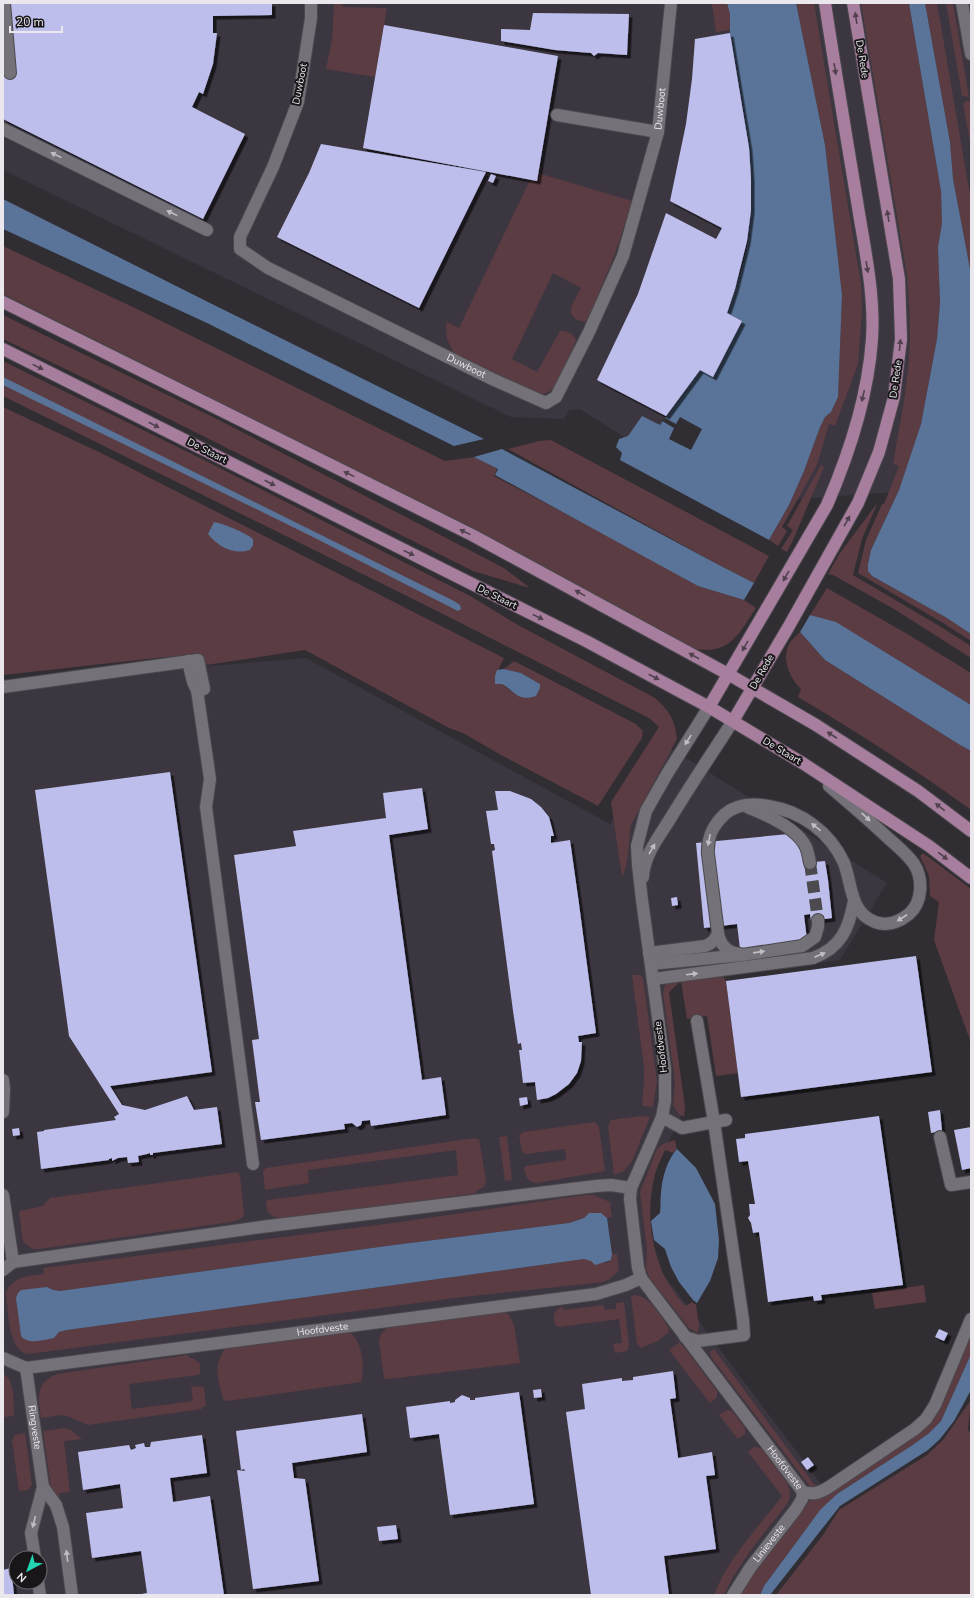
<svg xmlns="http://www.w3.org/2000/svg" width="974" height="1598" viewBox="0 0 974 1598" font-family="'Nunito Sans',sans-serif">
  <defs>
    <filter id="shadow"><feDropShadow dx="3.5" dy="3.5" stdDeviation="0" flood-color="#0009"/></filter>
  </defs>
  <rect width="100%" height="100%" fill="#302d33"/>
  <path fill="#3c3641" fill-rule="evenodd" d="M3,3H971V486L736,504L632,442L580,409L569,410L564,419L511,417L3,170Z
    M306,658L610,824L657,740L887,883L840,960L665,984L683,1112L654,1173L648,1229L664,1275L830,1496L750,1595H3V683ZM16,1558H40V1582H16Z"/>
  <path fill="#5b3c42" d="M334,3H342L343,7L387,8L375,77L326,69L332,39Z
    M711,3H727L730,14V30L716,32L712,4Z
    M796,3H814L861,284L862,310L858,364L835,426L829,424L817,465L782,527L787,531L778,546L769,540L789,505L804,471L820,427L825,417L831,412L838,396L842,295L825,145Z
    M861,3H909L941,191L942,223L938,247L940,303L937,339L921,424L899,490L871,550L868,564V571L872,576L947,618L971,634V641L943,623L858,573L866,540L882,504H884L899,466L893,464C900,423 909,381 910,339C910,318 909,296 907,275Z
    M925,3H937L971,201V274L953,179L950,142Z
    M946,3H953L969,97L962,96Z
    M966,101H970L971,107V148L963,104Z
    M538,173L632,201L615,254L588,319L584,322C561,316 574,302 581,288L553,273L512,359L537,372L560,331C566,330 574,334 576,340L574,345L555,386C549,394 544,394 534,394L455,355L447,339L446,328L447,322L459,328L530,180Z
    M3,246L137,309L445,461L475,457L497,469L494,476L631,548L698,586L744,600L756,608C737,637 729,656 690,648C463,525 234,409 3,294Z
    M3,315L219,420L504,568L530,588L473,571L163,416L3,339Z
    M3,361L210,463L472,597L518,625L655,698C669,711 675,719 677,739L631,825C628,843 630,861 622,877L611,802L659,727L649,718L421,603L3,396Z
    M3,407L103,454L504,658L495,676V684H502L511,691L536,696L540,688V684L521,673L504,669L514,661L636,724L643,731L642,738L598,806L501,755L463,733L449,728L305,650L206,665L201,657L194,656L165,657L3,675Z
    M551,440L769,556L754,583L719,565L508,449L539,441Z
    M821,465L824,467L794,538L787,552L781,549L793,530L787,526Z
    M878,502L862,539L853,575L941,627L971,646V658L894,609L833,575L828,574L840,553Z
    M827,588L909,635L971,673V705L836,623L810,615Z
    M800,632L825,660L960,745L971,751V810C915,769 857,732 798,697L801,689C789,678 780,656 791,641C794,638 797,635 800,632Z
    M923,853L971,889V1043L934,940L939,902L930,896L929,876L920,856Z
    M632,975H640L643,978L657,1081L653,1107L642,1106L644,1082V1067Z
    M723,976L726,981L738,1073L716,1076L707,1016L687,1019L681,981L669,992L685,1107L684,1117L678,1113L673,1105L675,1082L663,993L665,985L668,982Z
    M641,1116L650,1117L632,1161L624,1171L614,1175L608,1127L611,1120Z
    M595,1122L599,1127L605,1171L537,1183C527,1182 526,1176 524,1168L526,1166L566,1160L565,1149L526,1154L522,1152L519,1135L524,1132Z
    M507,1136L512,1180L505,1181L499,1137Z
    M475,1138V1139H479L486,1181L484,1187L476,1191L477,1193L279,1220V1218C269,1216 267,1213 266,1203L268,1200L458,1175L456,1150L308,1170L309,1183L265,1190L263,1171L266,1168Z
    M675,1140L677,1149L673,1153L665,1150C661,1159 656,1169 654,1179C646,1207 651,1249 664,1276C670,1287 677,1297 685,1306L692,1302L696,1305L699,1325L698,1333L689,1328L649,1277L646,1268L647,1250L640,1192L657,1149L663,1144Z
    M238,1172L240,1176L244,1216L240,1219L231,1222L39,1249H32L23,1242L19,1211L43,1206L50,1198Z
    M585,1195H593L610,1202L612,1217L607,1218L606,1216L589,1213L584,1218L569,1223L394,1245L60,1291L53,1290L47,1287L28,1341L54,1338L59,1332L67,1330L584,1259L606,1263L611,1260L612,1254H617L619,1270L610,1279L603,1282L463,1297L28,1354C8,1352 8,1309 6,1293C12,1276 29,1276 44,1274L43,1268L393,1223Z
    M924,1285L926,1302L875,1309L872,1293Z
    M635,1295C650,1296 660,1316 669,1328L668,1330L669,1332L658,1341L641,1348L637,1344L631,1296Z
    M624,1302L629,1345L627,1351L615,1353L613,1344L622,1343L619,1319L559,1327L556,1326C552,1317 553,1310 563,1307L564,1310L603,1305L605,1310L616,1309V1303Z
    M500,1310L509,1315L514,1325L520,1363L389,1379L384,1378L379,1341L381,1334L389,1326Z
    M348,1331C363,1340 365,1367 361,1382L227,1401L223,1399C218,1376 212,1366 227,1346Z
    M971,1332V1354L941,1421L928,1434L911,1446L837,1494L812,1521L764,1586L760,1595H740L751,1578L812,1498L919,1431Z
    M680,1342L717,1391V1397L710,1403L669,1350Z
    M714,1349L813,1483L818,1487H811L808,1484L711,1357L710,1352Z
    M188,1355L189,1358H193L200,1364V1373L198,1375L129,1384L132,1409L193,1401L191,1387L200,1386L204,1388L206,1406L202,1407V1409L88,1425L67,1416L62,1415L41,1418C38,1398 35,1383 57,1374Z
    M3,1373C16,1383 13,1401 14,1416L3,1417Z
    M971,1400L968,1429L971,1436V1595H776L823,1535L839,1510L927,1455L943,1440Z
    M726,1410L732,1411L745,1428V1434L738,1439L719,1415Z
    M64,1428L71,1430L82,1439L64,1441L70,1492L59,1493L60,1499H56L51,1488L43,1431Z
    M25,1433L32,1485L28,1490L19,1491L12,1440L15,1435Z
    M754,1447L761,1448L787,1483C791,1491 791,1496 787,1504C765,1533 739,1561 724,1595H714C728,1558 758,1528 782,1496L748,1452Z"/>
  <path fill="#597498" d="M727,3H796L825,145L842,295L838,397L831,412L825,417L820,427L804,471L789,505L769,540L620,460L622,453L616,447L619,439L628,436L642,416L660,425L700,370L713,377L742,321L727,313C735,289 744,265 748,239C757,170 742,102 730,33V14Z
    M909,3H925L950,142L953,179L971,274V634L947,618L872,576L868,571V564L871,550L899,490L921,424L937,339L940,303L938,247L942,223L941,191Z
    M3,199L210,303L484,439L454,446L207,323L3,229Z
    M3,377L454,601L460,605L461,609L458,611L454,609L311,536L3,385Z
    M502,449L719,565L754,583L744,600L698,586L495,475L498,469L474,457Z
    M214,522C225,524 244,532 253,539V545L250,550C234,555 218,547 208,534Z
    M810,615L836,622L971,705V751L960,745L825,660L800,632Z
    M504,669L521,673L540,684V688L536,696C517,702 516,692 502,684H495V676L497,670Z
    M677,1149L696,1168L715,1204L719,1240L718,1258L710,1281L697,1303L693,1300L679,1282L671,1267L665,1249L654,1240L651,1221L660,1213C661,1206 660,1200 661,1193C662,1178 667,1160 677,1149Z
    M589,1213H601L607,1218L612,1254L611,1260L595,1265L591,1261L584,1259L67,1330L59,1332L54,1338C43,1340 28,1345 21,1336L16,1298L18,1293L21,1290L47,1287L53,1290L60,1291L394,1245L569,1223L584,1218Z
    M971,1354V1390L954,1421L940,1439L928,1450L840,1506L770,1595H760L764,1586L812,1521L820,1510L837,1494L911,1446L928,1434L941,1421Z"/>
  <path fill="#302d33" d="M680,417L702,429L691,450L669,439L674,428L662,421L665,418L676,424Z"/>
  <path fill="#bdbeec" filter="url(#shadow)" d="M3,3H272V15L213,16V33H217L213,64L203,94L199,92L192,107L245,134L203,219L3,119Z
    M533,13L629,14L627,55L598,53L594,56L591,53L555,50L501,41V29L530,30Z
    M384,25L558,56L537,181L363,148Z
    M730,33L749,148L751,179V210L747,241L735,289L727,313L742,321L713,377L700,370L666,416L597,380L638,294L666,213L716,239L722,228L670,201L686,124L692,79L695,39Z
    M321,144L486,172L419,308L277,237L309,173Z
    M491,174L496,176L493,183L488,181Z
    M170,772L212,1072L110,1086L122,1105L145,1110L187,1096L194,1110L217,1107L222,1144L153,1153V1155H150V1153L147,1154L138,1156L139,1162L128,1163L127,1157L118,1158L112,1161V1158L109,1159V1160L41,1169L37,1132L44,1131V1130L116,1120L114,1117L119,1114L69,1036L35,790Z
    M422,788L428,829L389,835L422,1080L441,1077L446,1115L371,1126L370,1120L362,1121L361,1125L357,1127L352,1123L344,1124L345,1129L261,1140L255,1102H260L252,1040L259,1039L234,855L296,846L293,831L386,818L383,793Z
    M495,791H510L531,799L541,807L549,817L554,836H551V843L570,840L579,904L596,1033L578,1036L579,1042H582L581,1061L577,1073L569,1084L556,1094L548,1098L537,1100L535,1082L523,1083L519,1050H522L521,1043L518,1044L513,1011L492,851L495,850L494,844H491L486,811L498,810Z
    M799,833L803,863L825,861L828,880L832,918L811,921L810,914L804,915L807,940L740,949L737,924L704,928L696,843Z
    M677,897L678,905L672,906L671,898Z
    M916,956L932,1072L741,1097L726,981Z
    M527,1097L528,1104L520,1106L519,1098Z
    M940,1110L942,1131L931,1133L928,1112Z
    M879,1116L903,1285L821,1295L822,1300L814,1301L813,1296L768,1302L759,1232L753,1233L751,1223L748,1218L750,1215L749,1204H755L748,1161L739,1162L736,1139L745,1138V1134Z
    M971,1127V1168L962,1170L954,1130Z
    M19,1128L20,1135L13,1136L12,1129Z
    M939,1329L948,1333L944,1341L935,1337Z
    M673,1371L676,1398L670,1399L678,1457V1458L712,1452L715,1475L706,1476L716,1549L664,1556L669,1595H591L566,1412L585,1409L582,1384L622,1378V1381L633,1380V1377Z
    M541,1389L542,1397L534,1398L533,1390Z
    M519,1392L534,1504L450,1515L439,1434L410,1438L406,1407L450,1401V1403L455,1402V1400L462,1395L470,1398V1400H475V1398Z
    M362,1414L367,1452L292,1463L294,1478L305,1479L319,1581L253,1589L237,1470L245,1471L244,1469L241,1470L236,1431Z
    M202,1435L207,1473L170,1478L173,1502L210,1496L224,1595H136L147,1593L141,1551L92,1558L86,1513L123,1508L120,1484L83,1490L78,1452L129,1445L131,1450L136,1448L135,1445L144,1443L145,1447H150L151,1442Z
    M808,1457L814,1465L807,1470L801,1462Z
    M396,1525L398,1539L379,1541L377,1527Z
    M11,1568L14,1594L3,1595V1570Z"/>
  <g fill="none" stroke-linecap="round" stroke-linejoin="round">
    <path stroke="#4c494f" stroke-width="12" stroke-dasharray="12 6" stroke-linecap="butt" d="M810,863L818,920"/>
    <defs>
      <g id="minor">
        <path d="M4,3L10,73"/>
        <path id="s1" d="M311,3V18L298,102L273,167L240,237V249L268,268L492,379L546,403L556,397L589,332L623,256L658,132L671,3"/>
        <path d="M962,3L971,54"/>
        <path d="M557,115L658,132"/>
        <path d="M3,129L207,230"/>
        <path d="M188,661L193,682L197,690"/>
        <path d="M3,687L198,660L204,689L197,690L210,779L206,807L253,1164"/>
        <path d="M749,808C767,815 797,828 806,847C808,852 809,857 810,863"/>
        <path d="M643,877C644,855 659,837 670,819C690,786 712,753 733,721"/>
        <path d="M718,933C720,945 728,953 740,954"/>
        <path d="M649,953L705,946C711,944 716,939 718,933L708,854C707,838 712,826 725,814C737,804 752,803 768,806C801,811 830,832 844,863C852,884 850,913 875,922C888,927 899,922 909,914C923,902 923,878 914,864C907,854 897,846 888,838C869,820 849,803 829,786"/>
        <path d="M651,964L742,955L802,946L815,937L818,927V920"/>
        <path d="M653,979L813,958C841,948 849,928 854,901"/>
        <path d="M697,1021L714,1122L726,1120"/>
        <path d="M3,1080L4,1089L3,1112"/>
        <path d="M662,1117L682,1128L714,1122L743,1320L744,1335L698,1341L685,1337"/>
        <path d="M940,1137L951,1185L971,1182"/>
        <path d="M3,1195L13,1262"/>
        <path d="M3,1270L13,1262L261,1227L596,1186L611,1185L631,1188"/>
        <path id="s2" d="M641,1278L803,1492C814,1495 819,1493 829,1487L915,1429L926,1419L935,1405L971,1319"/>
        <path id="s3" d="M3,1358L26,1368L596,1294L626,1285L641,1278L638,1268L630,1199L631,1188L662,1117L665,1101V1069L642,900L638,865L637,846L646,811L667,774L709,707"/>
        <path id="s4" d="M26,1368L43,1487L31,1533L35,1558"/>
        <path d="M43,1487L56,1505L63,1527L72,1595"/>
        <path d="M38,1582L40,1595"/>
        <path id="s5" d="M733,1595L750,1568L796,1509L802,1499L803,1492"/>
      </g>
      <path id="major" d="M3,302L472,535L728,674L816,725L918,791L971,831
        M3,349L586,641L709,707L804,764L929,846L971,878
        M709,707L827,505C850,452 868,397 872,339C875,293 864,246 857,201C846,135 835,69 825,3
        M733,721L789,626L858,503L879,452L894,397L901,339L899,279L853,3"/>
    </defs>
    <use href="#minor" stroke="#4a484d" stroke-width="14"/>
    <use href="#major" stroke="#4a484d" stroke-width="14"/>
    <use href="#minor" stroke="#757178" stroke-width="12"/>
    <use href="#major" stroke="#a77e9d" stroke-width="12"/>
  </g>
  <defs><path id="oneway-solid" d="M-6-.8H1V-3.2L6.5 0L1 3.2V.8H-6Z"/></defs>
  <g fill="#51404e">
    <use href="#oneway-solid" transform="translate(856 18) rotate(-99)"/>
    <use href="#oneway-solid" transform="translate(835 69) rotate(81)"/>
    <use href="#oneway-solid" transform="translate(888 216) rotate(-99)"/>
    <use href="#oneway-solid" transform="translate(867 267) rotate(81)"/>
    <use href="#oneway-solid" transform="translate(900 345) rotate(-84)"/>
    <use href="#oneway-solid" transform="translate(38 367) rotate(26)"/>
    <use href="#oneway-solid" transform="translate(863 396) rotate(103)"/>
    <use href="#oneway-solid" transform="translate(154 425) rotate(27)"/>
    <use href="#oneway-solid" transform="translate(349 474) rotate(-154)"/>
    <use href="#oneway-solid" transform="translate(270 483) rotate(27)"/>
    <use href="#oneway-solid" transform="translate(847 521) rotate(-61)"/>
    <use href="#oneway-solid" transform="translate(465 532) rotate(-154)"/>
    <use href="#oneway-solid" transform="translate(409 553) rotate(26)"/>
    <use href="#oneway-solid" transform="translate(786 576) rotate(120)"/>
    <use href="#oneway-solid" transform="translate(580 593) rotate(-151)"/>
    <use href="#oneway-solid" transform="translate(538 617) rotate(26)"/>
    <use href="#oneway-solid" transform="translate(745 646) rotate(120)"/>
    <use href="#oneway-solid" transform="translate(694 656) rotate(-151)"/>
    <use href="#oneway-solid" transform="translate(654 677) rotate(28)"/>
    <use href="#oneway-solid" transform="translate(832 735) rotate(-147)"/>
    <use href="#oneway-solid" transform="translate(940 807) rotate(-143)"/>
    <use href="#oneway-solid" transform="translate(943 856) rotate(38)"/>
  </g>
  <g fill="#c1bec3">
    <use href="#oneway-solid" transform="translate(56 155) rotate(-154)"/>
    <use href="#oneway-solid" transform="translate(172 213) rotate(-154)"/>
    <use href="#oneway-solid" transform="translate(688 740) rotate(122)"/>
    <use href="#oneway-solid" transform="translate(866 817) rotate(43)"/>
    <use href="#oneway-solid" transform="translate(816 827) rotate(-142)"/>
    <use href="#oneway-solid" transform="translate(709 840) rotate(102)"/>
    <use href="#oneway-solid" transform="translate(652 849) rotate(-60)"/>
    <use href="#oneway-solid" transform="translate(902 918) rotate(147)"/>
    <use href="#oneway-solid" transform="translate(759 952) rotate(-8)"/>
    <use href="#oneway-solid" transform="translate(820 955) rotate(-23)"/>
    <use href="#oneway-solid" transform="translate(692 974) rotate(-7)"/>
    <use href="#oneway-solid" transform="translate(34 1522) rotate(104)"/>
    <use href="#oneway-solid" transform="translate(67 1556) rotate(-97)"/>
  </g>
  <g text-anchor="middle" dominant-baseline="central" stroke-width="4" stroke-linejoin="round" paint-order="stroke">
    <g font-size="10" fill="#eae8ec" stroke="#181619">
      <text transform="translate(862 59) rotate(81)">De Rede</text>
      <text transform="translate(300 84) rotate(-79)">Duwboot</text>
      <text stroke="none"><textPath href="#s1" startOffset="922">Duwboot</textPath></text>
      <text stroke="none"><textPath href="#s1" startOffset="514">Duwboot</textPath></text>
      <text transform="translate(896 379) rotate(-82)">De Rede</text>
      <text transform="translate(207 451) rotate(27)">De Staart</text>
      <text transform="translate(497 597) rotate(26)">De Staart</text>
      <text transform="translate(762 672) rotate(-60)">De Rede</text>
      <text transform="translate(782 751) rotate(31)">De Staart</text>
      <text transform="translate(661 1047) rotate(-97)">Hoofdveste</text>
      <text stroke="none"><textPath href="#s3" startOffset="324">Hoofdveste</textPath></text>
      <text stroke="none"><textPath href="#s4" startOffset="60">Ringveste</textPath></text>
      <text stroke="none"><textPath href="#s2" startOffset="238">Hoofdveste</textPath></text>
      <text stroke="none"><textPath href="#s5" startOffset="63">Linieveste</textPath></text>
    </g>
  </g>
  <rect width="974" height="1598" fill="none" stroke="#eae8ec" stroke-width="8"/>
  <g transform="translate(28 1570) rotate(221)"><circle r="19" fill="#181619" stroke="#6c6a6d"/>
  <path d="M0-3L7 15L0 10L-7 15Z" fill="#20d5b0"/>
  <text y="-6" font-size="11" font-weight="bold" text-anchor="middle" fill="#eae8ec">N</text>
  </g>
  <path d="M10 26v6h52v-6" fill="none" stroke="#eae8ec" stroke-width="2"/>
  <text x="16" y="26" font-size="12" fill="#eae8ec" stroke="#181619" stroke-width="3" paint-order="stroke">20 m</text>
</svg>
